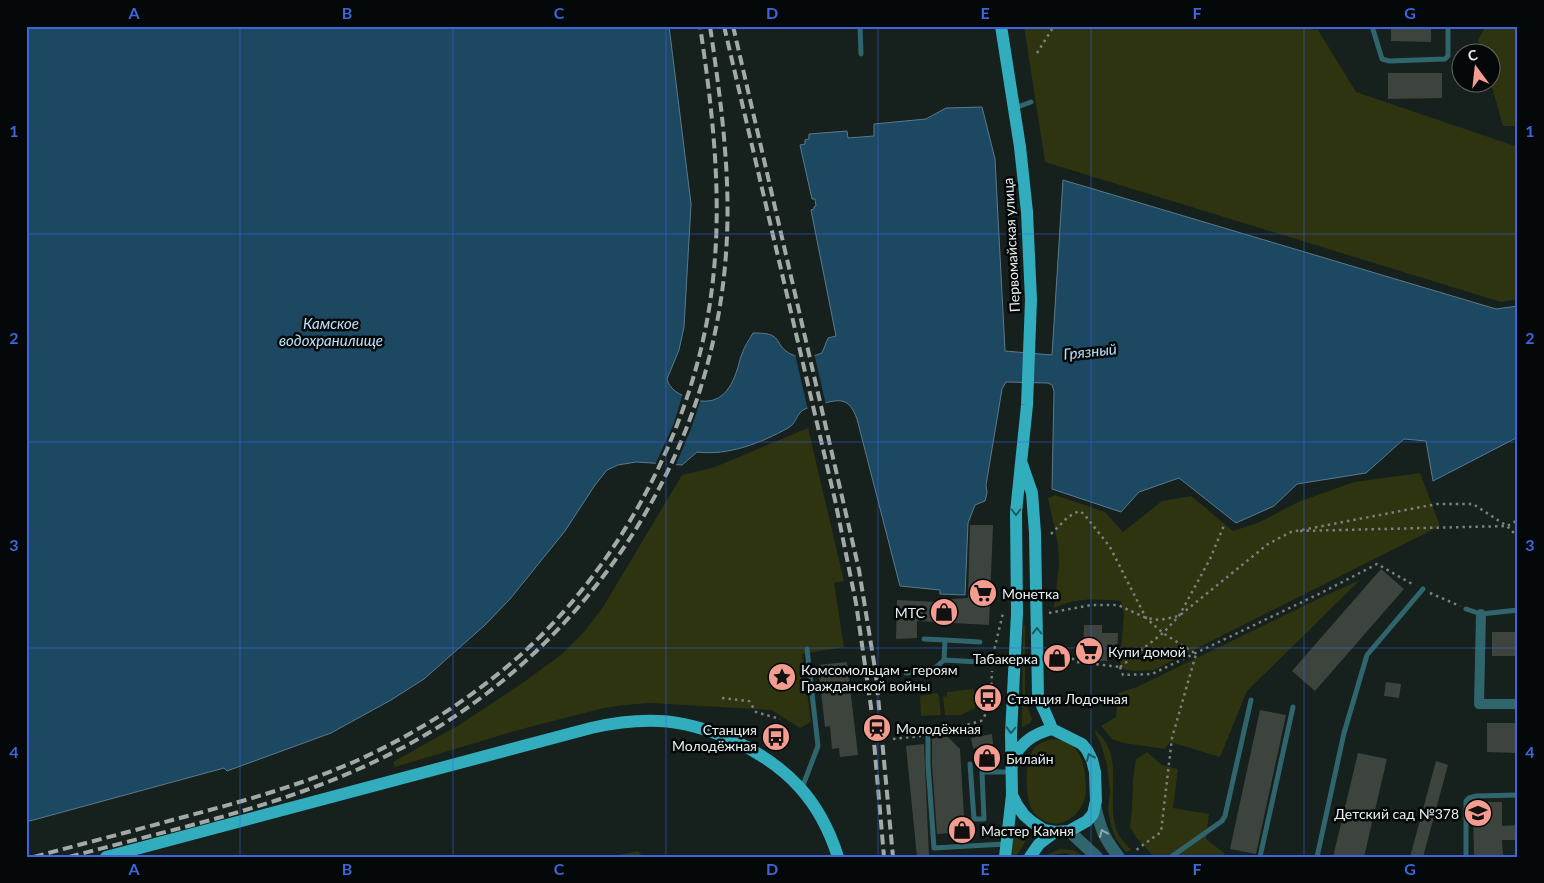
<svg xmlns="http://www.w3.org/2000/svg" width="1544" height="883" viewBox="0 0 1544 883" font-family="Lato,sans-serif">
  <rect width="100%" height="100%" fill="#16201d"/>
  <path fill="#2e340f" d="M1024,26H1287L1318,30L1356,92L1518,147V299L1501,302L1045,162Z
    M1486,26H1518V126H1503L1491,83L1492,52H1482L1478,40Z
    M808,428L844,581L834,583L844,647L802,654L811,722L800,728L771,710L650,703L624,705L604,708L518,730L395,767L393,762L459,725L524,682L562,654L585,631L603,607L682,475L715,467Z
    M1420,473L1440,526L1154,670L1134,671L1123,669L1120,662L1124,615L1121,601C1098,599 1075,597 1054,608L1059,565L1058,545L1048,498L1055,495L1105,512L1123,532L1162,501L1191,496L1233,531L1260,522L1298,502L1354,482Z
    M1360,580L1247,691L1220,757L1170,742L1165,749L1124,743L1112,739L1101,726L1116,717L1118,693L1137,687L1320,598Z
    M1023,625H1025V699L1032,720L1030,723L1022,727Z
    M973,689L975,693V708L961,715H945L943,697L947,696V692Z
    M937,693L939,696L941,715L921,716L920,696Z
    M1096,731C1126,756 1105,800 1117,831C1119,838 1126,844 1131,850L1126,852L1116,839L1111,826L1108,810L1110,791L1107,765L1101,744L1095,733Z
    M1052,739C1082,742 1085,763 1086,789C1086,815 1057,836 1036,815C1024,804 1024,763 1033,750C1038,743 1045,741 1052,739Z
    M1147,752L1162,765L1178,769L1173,808L1209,814L1206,839L1224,853V857H1154L1135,836L1130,827L1132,809L1133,780L1136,759Z
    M1014,826L1019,828L1027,839L1016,857H1011Z
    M1060,849L1073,850L1085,857H1077L1065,853L1042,857Z
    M638,851L643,857H609Z"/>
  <path fill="#1d4862" stroke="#5a7a8c" d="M26,26H669L691,204L684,327L679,350L667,379C669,389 680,395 689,398C714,407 728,396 736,373C739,366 739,360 742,354C744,347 749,340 753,333C759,333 768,333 773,336C777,338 779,343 781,346C791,359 807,359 822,353L828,338L836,336L811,210L814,209V207L816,206L815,199H812L800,145L805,144V140L809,139V134L847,131L848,138L874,136V124L926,119L946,108L982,107L995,159L1005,351L1052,355L1063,180L1496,309L1518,306V437L1433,481L1426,441L1404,439L1366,473L1297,484L1274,506L1236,523L1179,478L1139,492L1121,512L1052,489L1054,391L1052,385L1048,383L1006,382L1002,389L986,485L987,493L985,501L975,505L968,523L965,595L940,594V590L900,586L857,419C849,397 840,399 821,404C815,406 808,407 803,410C796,415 796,424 788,428C761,443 728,456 697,452L682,465L636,462L618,465L607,470L595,485L565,531L510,599L485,625L424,679L391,700L331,733L227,771L224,768L26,822Z"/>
  <path fill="#16201d" d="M814,353L826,405L808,410L795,354Z
    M683,393L701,399L691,429L675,467L655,465L674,423Z"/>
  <path fill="#3c443d" d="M1391,26H1431V42L1391,41Z
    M1388,73H1442V98L1388,99Z
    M970,525H993L989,625L917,621V638L896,639L897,600L938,602L939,600L968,598Z
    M1381,569L1404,589L1315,691L1292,671Z
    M1084,625H1102V633H1118L1117,658H1107V661H1091V657H1083Z
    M1492,632H1518V656H1492Z
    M847,662L858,755L840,757L839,748L832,749L830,726L825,727L818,665Z
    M1386,682L1401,684L1399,698L1384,696Z
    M1260,710L1286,715L1256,854L1230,849Z
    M1487,723H1518V753L1487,752Z
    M992,734L994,753L983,755L982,747L973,748L971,738Z
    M948,737L960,749L965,832L937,834L932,765V738Z
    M924,744L929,857H917L906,746Z
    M1358,753L1387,759L1364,857H1333Z
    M1436,761L1448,765L1423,857H1410Z
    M1473,802H1502V826L1518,825V840H1502L1503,857H1474Z"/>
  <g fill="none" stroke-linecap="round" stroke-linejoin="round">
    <path stroke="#78817e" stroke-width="2.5" stroke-dasharray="2.5 4" stroke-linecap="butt" d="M1037,53L1054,26
      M1300,531L1507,526L1518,520
      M1051,534L1068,517L1079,511L1084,514L1110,547L1146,618L1163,633L1196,654L1172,738L1161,832L1136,850
      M1430,593L1460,606
      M1049,613L1091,605H1118L1146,618L1160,620L1179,616L1268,544L1291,532L1437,504H1473L1507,526L1518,537
      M1048,651L1068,654L1076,662L1120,667
      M993,655L1003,613
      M1120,667L1123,675L1152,674L1323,592L1377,564L1414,585
      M1120,667L1163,633L1179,616L1210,559L1225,523
      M722,698L749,701L756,712L780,719
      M936,733L981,721C992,708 991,687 992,671
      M893,739L921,736"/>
    <path stroke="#31656d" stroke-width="5" d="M860,26L861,54
      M1372,26L1382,59L1389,61L1445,59L1448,56V26
      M1015,108L1031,102
      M1466,609L1481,614L1518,610
      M924,639L945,640
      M980,642L945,640L944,660L1014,664
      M906,673L933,670L944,660
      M928,735V765L934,848L1005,844
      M970,764L974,819H984L982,772H1012
      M802,788L818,746L807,649
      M1171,857L1222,821L1225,816L1251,700
      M1260,857L1293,707
      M1317,857L1344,733L1367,655L1423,589
      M1466,857V801L1469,798L1476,796L1518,795"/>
    <path stroke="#31656d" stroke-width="10" d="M1481,614L1479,704H1518"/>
    <path stroke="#31656d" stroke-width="12" d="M1095,805C1100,827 1104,839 1119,857
      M1069,831L1097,857"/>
    <path stroke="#32adbe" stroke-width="12" d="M1001,26L1020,147L1027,212L1031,300L1027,405L1016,512L1017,613L1011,734L1012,795L1017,805L1024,815L1032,822L1044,830L1055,832L1069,831L1087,821L1093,814L1096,801L1095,772L1092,760L1087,750L1082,744L1052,729C1033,734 1020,743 1012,761
      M1022,464L1032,493L1035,533L1038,696C1042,707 1048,717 1052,729
      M106,857L591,728C613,723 636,720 659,721C686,722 710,730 735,741C788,767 820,800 838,857
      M1005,857L1012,795
      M1030,857L1039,844L1055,832"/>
    <path stroke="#a2a9a8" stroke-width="4" stroke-dasharray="10 5" stroke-linecap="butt" d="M724,26L835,500L856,603L871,707L884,857
      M733,26L859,570L876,675L893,857
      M34,857C81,844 129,832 176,819C237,803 299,786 356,761C418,733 475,696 525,651C624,560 696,422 712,288C723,201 713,113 700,26
      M69,857C173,829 281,807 378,760C580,664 718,460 727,236C730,166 720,95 710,26"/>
  </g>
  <defs><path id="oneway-chevron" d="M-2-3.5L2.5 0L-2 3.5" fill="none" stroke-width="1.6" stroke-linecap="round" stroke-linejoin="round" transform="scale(1.25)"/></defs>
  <g stroke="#1c5a63">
    <use href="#oneway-chevron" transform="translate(1016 512) rotate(90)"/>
    <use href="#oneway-chevron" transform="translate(1037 631) rotate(-90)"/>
    <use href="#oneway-chevron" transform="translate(1011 730) rotate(92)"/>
    <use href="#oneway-chevron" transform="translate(1090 757) rotate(-113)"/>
  </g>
  <use stroke="#8daaae" href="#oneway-chevron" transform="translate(1103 833) rotate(-113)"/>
  <path fill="none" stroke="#3c66db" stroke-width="1" stroke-opacity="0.55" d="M240,26V857M453,26V857M666,26V857M878,26V857M1091,26V857M1304,26V857M26,234H1518M26,442H1518M26,648H1518"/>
  <defs>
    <symbol id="supermarket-disc" viewBox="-11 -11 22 22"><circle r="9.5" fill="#f59c90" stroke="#050808"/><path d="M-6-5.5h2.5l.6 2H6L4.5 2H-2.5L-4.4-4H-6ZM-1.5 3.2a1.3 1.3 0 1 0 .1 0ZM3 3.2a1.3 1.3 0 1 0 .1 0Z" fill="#111"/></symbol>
    <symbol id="shop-disc" viewBox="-11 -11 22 22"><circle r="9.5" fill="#f59c90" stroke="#050808"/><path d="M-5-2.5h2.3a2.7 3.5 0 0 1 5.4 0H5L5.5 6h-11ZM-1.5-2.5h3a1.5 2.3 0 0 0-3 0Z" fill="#111"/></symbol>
    <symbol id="sight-disc" viewBox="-11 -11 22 22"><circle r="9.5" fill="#f59c90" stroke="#050808"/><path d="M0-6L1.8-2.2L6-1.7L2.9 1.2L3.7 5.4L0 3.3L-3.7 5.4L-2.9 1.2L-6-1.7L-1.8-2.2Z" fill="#111"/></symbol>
    <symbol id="bus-disc" viewBox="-11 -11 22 22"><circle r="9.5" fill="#f59c90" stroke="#050808"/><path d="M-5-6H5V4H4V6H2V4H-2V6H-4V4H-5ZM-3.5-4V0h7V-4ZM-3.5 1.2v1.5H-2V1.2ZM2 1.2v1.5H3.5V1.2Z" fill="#111"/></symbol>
    <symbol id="station-disc" viewBox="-11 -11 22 22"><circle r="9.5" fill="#f59c90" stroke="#050808"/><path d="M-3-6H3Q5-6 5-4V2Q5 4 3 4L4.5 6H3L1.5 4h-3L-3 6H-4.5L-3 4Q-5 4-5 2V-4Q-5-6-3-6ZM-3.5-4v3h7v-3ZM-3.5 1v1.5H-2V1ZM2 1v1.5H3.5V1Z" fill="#111"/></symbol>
    <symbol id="school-disc" viewBox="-11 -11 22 22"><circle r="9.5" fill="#f59c90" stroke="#050808"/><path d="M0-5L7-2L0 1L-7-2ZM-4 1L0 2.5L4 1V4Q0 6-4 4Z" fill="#111"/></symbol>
  </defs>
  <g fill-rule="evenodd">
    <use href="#supermarket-disc" x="967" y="577" width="32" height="32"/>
    <use href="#shop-disc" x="928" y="596" width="32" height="32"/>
    <use href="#supermarket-disc" x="1073" y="635" width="32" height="32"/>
    <use href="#shop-disc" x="1041" y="642" width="32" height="32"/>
    <use href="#sight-disc" x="766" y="661" width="32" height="32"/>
    <use href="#bus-disc" x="972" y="682" width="32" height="32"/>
    <use href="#station-disc" x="861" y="712" width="32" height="32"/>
    <use href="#bus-disc" x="760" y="721" width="32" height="32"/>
    <use href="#shop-disc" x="971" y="742" width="32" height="32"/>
    <use href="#school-disc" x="1462" y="797" width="32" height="32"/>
    <use href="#shop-disc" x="946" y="814" width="32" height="32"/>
  </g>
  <g text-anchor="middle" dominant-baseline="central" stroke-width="5" stroke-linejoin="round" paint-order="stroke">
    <g font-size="14" fill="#e9efee" stroke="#050808">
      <text transform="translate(1011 245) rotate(-93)">Первомайская улица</text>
    </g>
    <g font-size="14" fill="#e9efee" stroke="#050808" text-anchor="start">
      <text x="1002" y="593">Монетка</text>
      <text x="925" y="612" text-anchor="end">МТС</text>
      <text x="1108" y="651">Купи домой</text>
      <text x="1038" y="658" text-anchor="end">Табакерка</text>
      <text x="801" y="669">Комсомольцам - героям<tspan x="801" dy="16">Гражданской войны</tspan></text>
      <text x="1007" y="698">Станция Лодочная</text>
      <text x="896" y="728">Молодёжная</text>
      <text x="757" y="729" text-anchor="end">Станция<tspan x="757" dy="16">Молодёжная</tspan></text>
      <text x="1006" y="758">Билайн</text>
      <text x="1459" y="813" text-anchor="end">Детский сад №378</text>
      <text x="981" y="830">Мастер Камня</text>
    </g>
    <g font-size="15" font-style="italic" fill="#bae2fe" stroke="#050808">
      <text x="331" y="323">Камское<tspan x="331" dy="17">водохранилище</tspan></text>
      <text transform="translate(1090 351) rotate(-6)">Грязный</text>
    </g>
  </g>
  <rect width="1544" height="883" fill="none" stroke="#050808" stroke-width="55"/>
  <g transform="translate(1476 68) rotate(345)"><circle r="24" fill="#050808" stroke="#606464"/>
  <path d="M0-4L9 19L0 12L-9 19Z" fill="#f59c90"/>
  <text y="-8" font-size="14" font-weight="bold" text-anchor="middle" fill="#e9efee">С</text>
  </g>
  <rect x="28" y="28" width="1488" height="828" fill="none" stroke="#3c66db" stroke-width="2"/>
  <g font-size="16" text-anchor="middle" font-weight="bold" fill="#3c66db">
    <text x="134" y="19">A</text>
    <text x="347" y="19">B</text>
    <text x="559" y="19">C</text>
    <text x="772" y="19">D</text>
    <text x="985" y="19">E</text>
    <text x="1197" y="19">F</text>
    <text x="1410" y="19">G</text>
    <text x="14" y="137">1</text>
    <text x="1530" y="137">1</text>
    <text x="14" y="344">2</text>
    <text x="1530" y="344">2</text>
    <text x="14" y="551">3</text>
    <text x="1530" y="551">3</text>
    <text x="14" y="758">4</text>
    <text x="1530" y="758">4</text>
    <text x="134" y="875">A</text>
    <text x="347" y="875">B</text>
    <text x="559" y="875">C</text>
    <text x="772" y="875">D</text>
    <text x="985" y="875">E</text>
    <text x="1197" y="875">F</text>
    <text x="1410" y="875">G</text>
  </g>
</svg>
